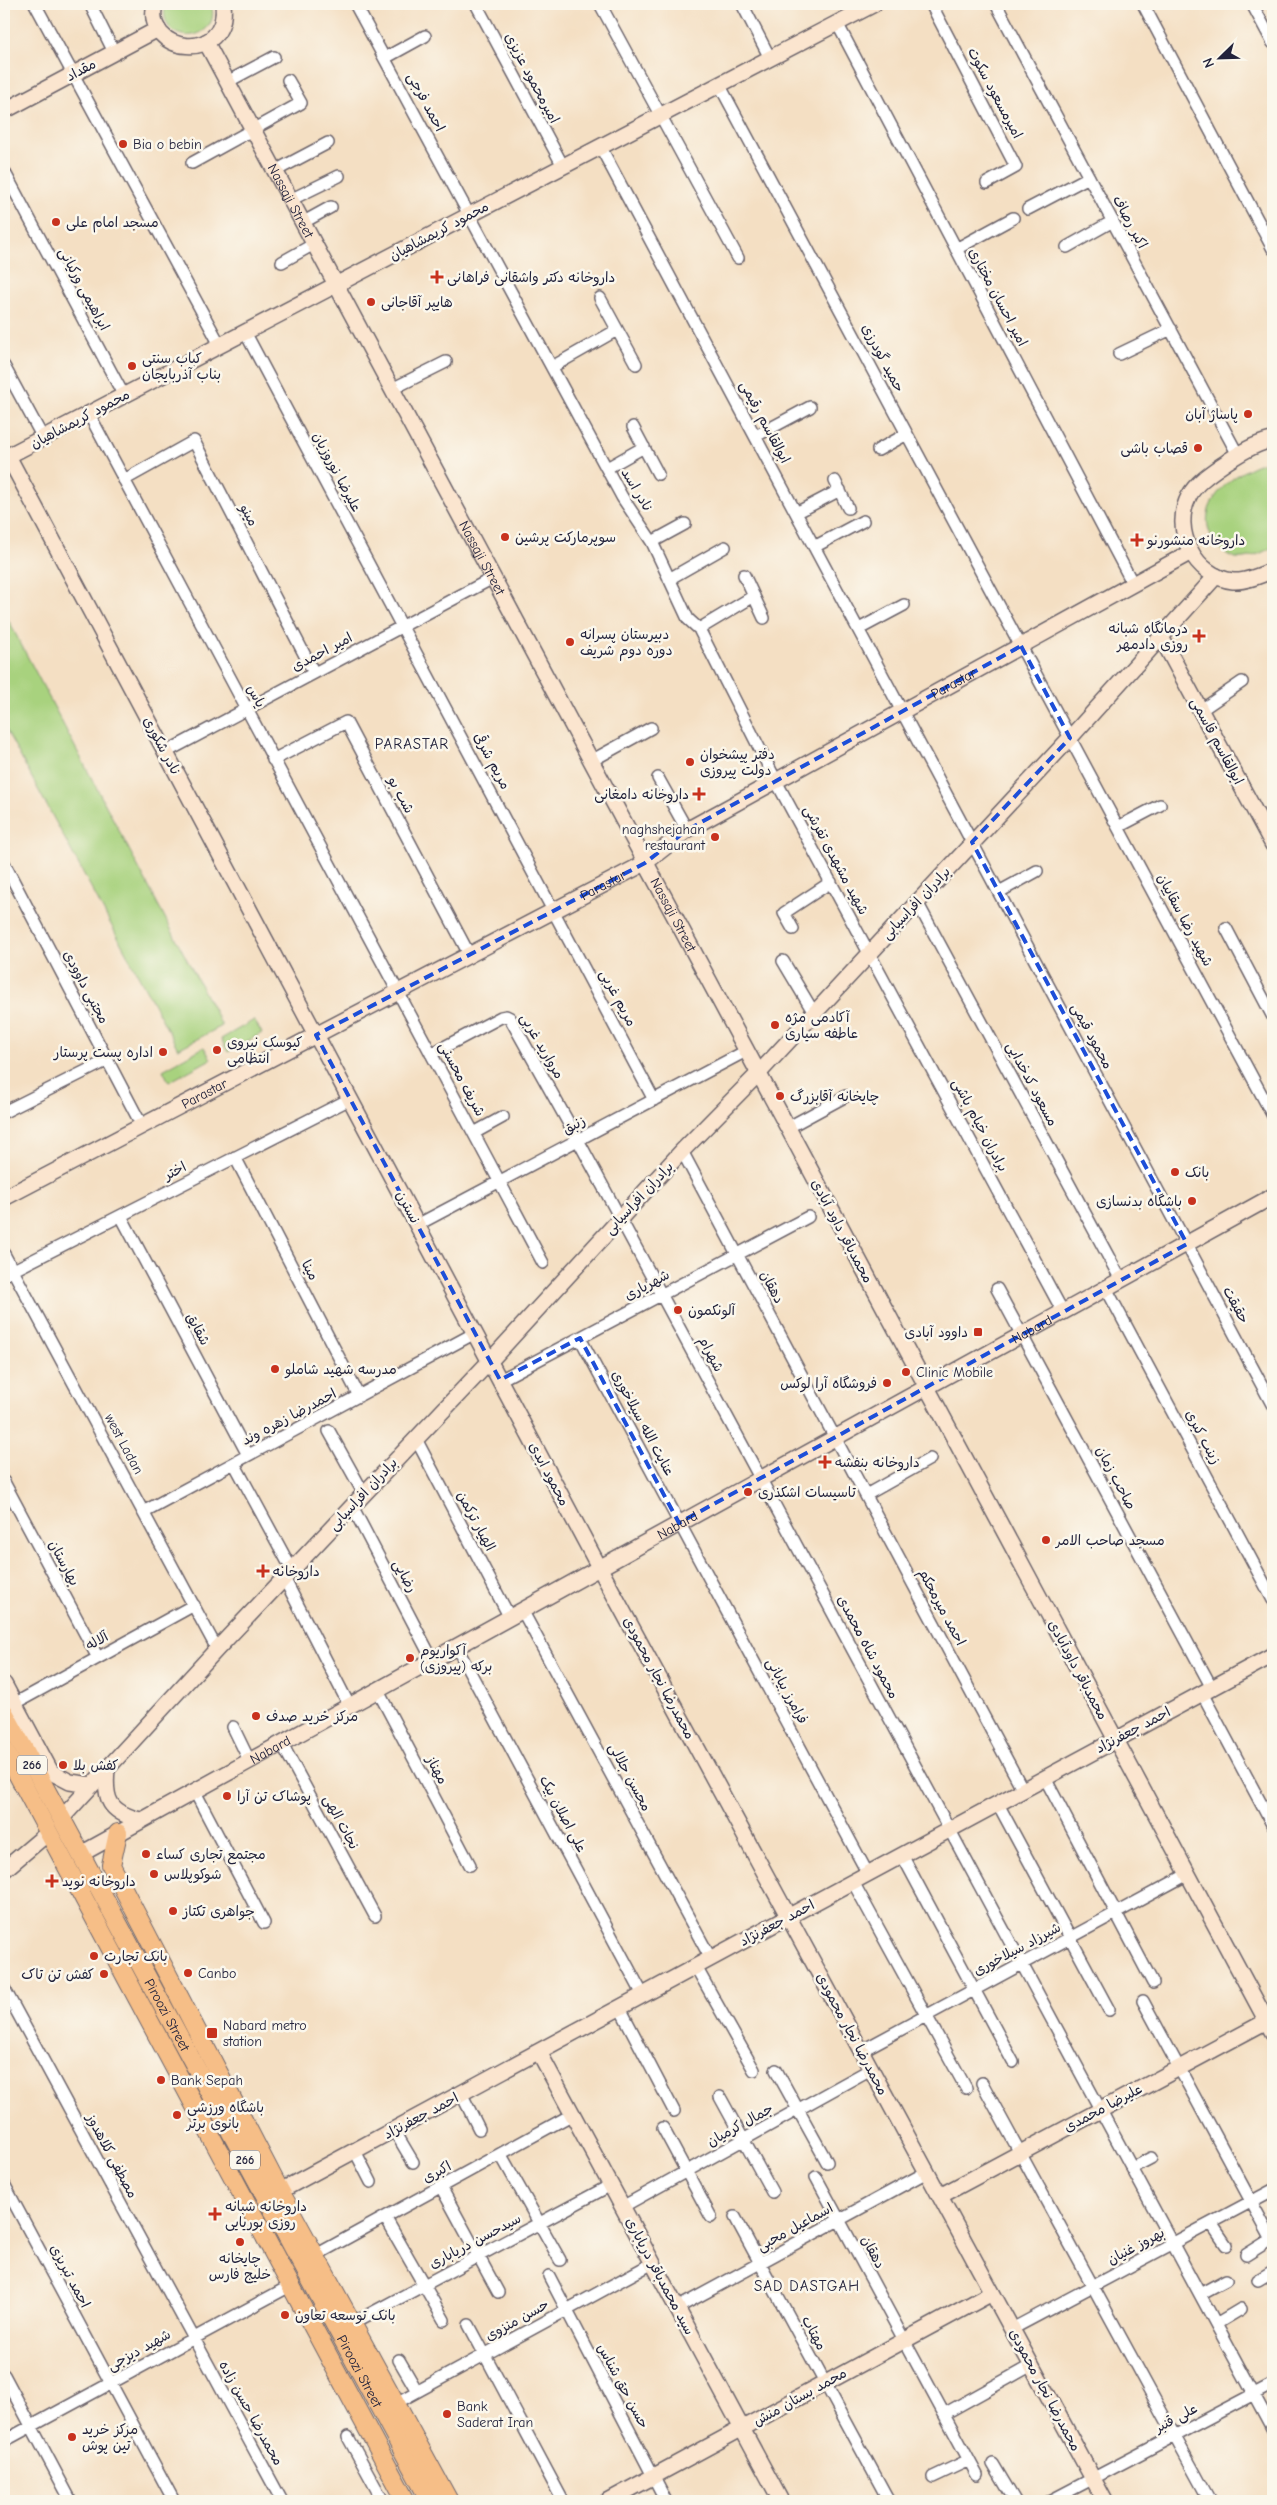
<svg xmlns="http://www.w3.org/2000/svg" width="1277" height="2505" viewBox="0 0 1277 2505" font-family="'Comic Neue','Playpen Sans Arabic',sans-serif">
  <rect width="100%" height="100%" fill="#fbf7ec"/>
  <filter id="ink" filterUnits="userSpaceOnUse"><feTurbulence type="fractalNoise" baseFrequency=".02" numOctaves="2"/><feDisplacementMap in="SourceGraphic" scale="10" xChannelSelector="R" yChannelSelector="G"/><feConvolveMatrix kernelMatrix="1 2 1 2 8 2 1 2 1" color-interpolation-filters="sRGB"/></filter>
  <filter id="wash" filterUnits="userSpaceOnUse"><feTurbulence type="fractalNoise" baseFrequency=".0096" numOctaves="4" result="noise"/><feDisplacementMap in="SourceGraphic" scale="20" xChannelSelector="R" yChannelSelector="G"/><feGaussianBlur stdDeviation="1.12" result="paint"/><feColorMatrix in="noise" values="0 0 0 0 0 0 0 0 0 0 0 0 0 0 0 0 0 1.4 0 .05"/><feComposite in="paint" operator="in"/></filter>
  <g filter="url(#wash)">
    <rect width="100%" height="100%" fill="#f4dfc3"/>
    <path fill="#a8d27e" stroke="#657a5c" d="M165,4H211C224,42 157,50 165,4Z
      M1273,460V547C1263,552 1249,560 1236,558C1227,556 1220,549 1215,542C1188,505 1239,466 1273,460Z
      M4,612L222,1026L178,1049L4,726Z
      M254,1020L262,1033L228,1052L221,1039Z
      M204,1047L211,1059L169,1082L163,1070Z"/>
  </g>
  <g filter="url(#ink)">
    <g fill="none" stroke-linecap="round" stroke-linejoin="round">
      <defs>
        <path id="street" d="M35,4L220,345
          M90,4L114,52
          M355,4L622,497L652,542L688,619L699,629L776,781L1063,1312
          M476,4L563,166
          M600,4L738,258
          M742,4L770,58
          M931,4L1016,167L987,183
          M996,4L1238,455
          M1143,4L1273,249
          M1252,4L1273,43
          M837,23L1133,584
          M385,58L425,36
          M227,82L274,57
          M719,84L1273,1116
          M600,146L1273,1406
          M192,163L301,103L288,80
          M4,171L124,396
          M275,171L328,143
          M290,200L339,176
          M1028,209L1089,177
          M302,223L331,207
          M1067,247L1113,221
          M956,249L1013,218
          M282,262L314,244
          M600,298L636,364
          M245,332L654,1100
          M1119,354L1171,329
          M4,366L43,438
          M552,367L617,330
          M392,389L446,362
          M89,414L543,1263
          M633,427L658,474
          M756,436L810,407
          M878,450L907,434
          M607,468L644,447
          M124,480L194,441L314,673
          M835,481L848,508
          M796,513L840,490
          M652,542L685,524
          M814,547L863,521
          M744,575L764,618
          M669,579L725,547
          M699,629L754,596
          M859,629L904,605
          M1201,710L1242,682
          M166,752L493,578
          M273,760L346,722L469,954
          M591,761L651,728
          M658,778L687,830
          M1118,827L1160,805
          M4,863L142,1126
          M999,892L1037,871
          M917,902L1121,1280
          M1226,928L1273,1017
          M793,929L784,913L831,882
          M783,961L814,1013
          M431,1054L501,1017L506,1016L510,1018L578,1140L1273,2430
          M4,1112L108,1060
          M787,1128L846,1096
          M474,1133L503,1117
          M682,1151L1023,1790
          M235,1157L359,1396
          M121,1216L248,1455
          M417,1225L746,1051
          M4,1254L217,1649
          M4,1275L350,1099
          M1106,1288L1273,1600
          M997,1289L1212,1688
          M580,1338L868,1874
          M500,1380L808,1217
          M329,1431L364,1494
          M416,1439L509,1616
          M234,1463L292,1570
          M4,1482L98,1658
          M866,1495L930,1459
          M352,1506L432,1659
          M143,1512L475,1333
          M284,1578L349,1705
          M522,1610L711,1959
          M456,1646L643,1995
          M377,1689L470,1865
          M1202,1693L1273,1826
          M14,1704L194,1605
          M233,1727L249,1760
          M281,1742L375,1916
          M1045,1778L1153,1983
          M194,1790L264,1923
          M998,1804L1109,2010
          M902,1855L1013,2062
          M853,1882L966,2088
          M696,1967L754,2070
          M4,1988L282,2501
          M1143,2001L1273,2242
          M620,2008L674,2111
          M861,2051L1188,1874
          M776,2070L827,2162
          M982,2083L1210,2501
          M462,2095L479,2129
          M720,2097L772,2192
          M663,2128L711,2217
          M394,2130L413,2162
          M355,2151L371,2182
          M501,2155L560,2260
          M1132,2168L1151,2158
          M816,2177L977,2475
          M4,2184L174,2501
          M441,2187L498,2292
          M622,2207L871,2069
          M385,2217L444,2320
          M735,2217L889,2501
          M1211,2223L1226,2245
          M316,2255L573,2114
          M1246,2255L1273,2238
          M549,2276L666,2501
          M1258,2280L1273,2271
          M1200,2294L1226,2280
          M677,2308L927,2172
          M353,2323L611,2185
          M1216,2324L1241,2309
          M469,2325L563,2501
          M1012,2329L1273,2190
          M399,2360L417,2391
          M4,2375L71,2501
          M396,2403L653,2263
          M944,2414L1032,2365
          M348,2437L383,2501
          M4,2441L290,2286
          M993,2464L1015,2501
          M933,2477L969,2460
          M1050,2501L1273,2384"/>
        <g id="secondary">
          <path d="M155,4C142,54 230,65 223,4"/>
          <path id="s1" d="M206,42L1273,2033"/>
          <path d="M4,111L158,29"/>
          <path d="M1273,440C1259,442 1240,453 1228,461C1214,471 1197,481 1189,496C1171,530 1195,577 1233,581C1245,582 1262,575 1273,570"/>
          <path d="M8,456L599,1567L1105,2501"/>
          <path d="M4,458L874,4"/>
          <path d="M1161,637L1273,845"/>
          <path id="s2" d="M4,1198L645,863L687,830L1191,552"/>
          <path d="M4,1684L51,1772L70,1782L92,1785"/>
          <path d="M107,1769C104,1800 109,1812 140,1820"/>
          <path d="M61,1819L217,1649L490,1361L682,1151L758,1074L1070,738L1216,576"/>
          <path id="s3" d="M81,1854L1273,1196"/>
          <path d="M4,1870L49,1832"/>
          <path d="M539,2052L781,2501"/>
          <path d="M280,2191L1273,1655"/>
          <path d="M940,2196L1267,2021"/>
          <path d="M608,2501L992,2293"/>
        </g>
        <g id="primary">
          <path id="s4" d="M4,1712L430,2501"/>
          <path d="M4,1749L406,2501"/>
          <path d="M118,1833L111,1865L280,2191L449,2501"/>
        </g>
      </defs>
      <use href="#street" stroke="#6c646b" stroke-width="14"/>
      <use href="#secondary" stroke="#6c646b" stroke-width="18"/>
      <use href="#primary" stroke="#6c646b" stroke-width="20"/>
      <use href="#street" stroke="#fff" stroke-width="11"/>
      <use href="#secondary" stroke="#fbe5cf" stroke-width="15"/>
      <use href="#primary" stroke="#f6be87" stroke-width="18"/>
    </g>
  </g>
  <path fill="none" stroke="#1d4ed8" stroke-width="4" stroke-dasharray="10 6" stroke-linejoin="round" d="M1021,646L1070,738L972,842L1187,1244L679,1523L580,1338L500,1380L316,1035L645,863L687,830Z"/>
  <g fill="#c8321e" stroke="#fbf7ec" stroke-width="2">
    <circle cx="123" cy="144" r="5"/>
    <circle cx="56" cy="222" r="5"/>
    <path d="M434.5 269.5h5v5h5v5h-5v5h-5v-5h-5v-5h5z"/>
    <circle cx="371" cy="302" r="5"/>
    <circle cx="132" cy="366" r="5"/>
    <circle cx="1248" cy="414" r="5"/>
    <circle cx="1198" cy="448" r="5"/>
    <circle cx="505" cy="537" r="5"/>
    <path d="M1134.5 532.5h5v5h5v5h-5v5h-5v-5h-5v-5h5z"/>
    <path d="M1196.5 628.5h5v5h5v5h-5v5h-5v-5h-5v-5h5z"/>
    <circle cx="570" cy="642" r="5"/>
    <circle cx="690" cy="762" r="5"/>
    <path d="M696.5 786.5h5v5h5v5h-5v5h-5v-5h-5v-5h5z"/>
    <circle cx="715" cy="837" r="5"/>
    <circle cx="775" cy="1025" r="5"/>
    <circle cx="217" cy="1050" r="5"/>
    <circle cx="163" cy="1052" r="5"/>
    <circle cx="780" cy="1096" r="5"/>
    <circle cx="1175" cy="1172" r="5"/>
    <circle cx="1192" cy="1201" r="5"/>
    <circle cx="678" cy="1310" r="5"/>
    <rect x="973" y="1327" width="10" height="10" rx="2.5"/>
    <circle cx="275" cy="1369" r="5"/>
    <circle cx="906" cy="1372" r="5"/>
    <circle cx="887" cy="1383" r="5"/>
    <path d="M822.5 1454.5h5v5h5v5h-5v5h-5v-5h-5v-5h5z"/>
    <circle cx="748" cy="1492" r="5"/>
    <circle cx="1046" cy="1540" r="5"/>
    <path d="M260.5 1563.5h5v5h5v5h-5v5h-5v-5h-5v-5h5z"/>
    <circle cx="410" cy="1658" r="5"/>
    <circle cx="256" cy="1716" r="5"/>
    <circle cx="63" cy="1765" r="5"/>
    <circle cx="227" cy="1796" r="5"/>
    <circle cx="146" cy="1854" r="5"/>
    <circle cx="154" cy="1874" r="5"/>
    <path d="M49.5 1873.5h5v5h5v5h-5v5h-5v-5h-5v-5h5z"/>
    <circle cx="173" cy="1911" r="5"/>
    <circle cx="94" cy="1956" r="5"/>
    <circle cx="188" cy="1973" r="5"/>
    <circle cx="104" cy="1974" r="5"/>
    <rect x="206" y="2027" width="12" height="12" rx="2.5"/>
    <circle cx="161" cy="2080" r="5"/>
    <circle cx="177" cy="2115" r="5"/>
    <path d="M212.5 2206.5h5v5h5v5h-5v5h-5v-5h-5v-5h5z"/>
    <circle cx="240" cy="2242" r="5"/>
    <circle cx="285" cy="2315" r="5"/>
    <circle cx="447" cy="2414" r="5"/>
    <circle cx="72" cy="2437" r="5"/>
  </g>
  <g text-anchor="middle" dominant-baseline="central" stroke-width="5" stroke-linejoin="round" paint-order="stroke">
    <g fill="#fbf7ec" stroke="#636270" stroke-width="1">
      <rect x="17" y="1755.5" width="30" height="19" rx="4"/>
      <rect x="230" y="2150.5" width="30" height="19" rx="4"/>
    </g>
    <g font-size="12" font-weight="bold" fill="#22223b">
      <text x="32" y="1765">266</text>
      <text x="245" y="2160">266</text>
    </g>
    <g font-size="14" fill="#22223b" stroke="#fbf7ec">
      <text transform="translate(81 70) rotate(-28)">مقداد</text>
      <text transform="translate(532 78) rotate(62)">امیرمحمود عزیزی</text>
      <text transform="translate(995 93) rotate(62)">امیرمسعود سکوت</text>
      <text transform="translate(426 102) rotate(62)">احمد فرجی</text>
      <text stroke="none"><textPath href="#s1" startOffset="180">Nassaji Street</textPath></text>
      <text transform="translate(1130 222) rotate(62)">اکبر رصاف</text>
      <text transform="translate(439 231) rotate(-28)">محمود کریمشاهیان</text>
      <text transform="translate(84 289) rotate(62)">ابراهیمی ورکیانی</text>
      <text transform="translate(998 297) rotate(62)">امیر احسان مختاری</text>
      <text transform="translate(883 358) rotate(62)">حمید گودرزی</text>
      <text transform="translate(80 419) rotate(-28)">محمود کریمشاهیان</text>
      <text transform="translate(765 422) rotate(62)">ابوالقاسم رقیمی</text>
      <text transform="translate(337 472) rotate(62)">علیرضا نوروزیان</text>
      <text transform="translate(637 490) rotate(59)">نادر اسد</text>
      <text transform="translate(249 515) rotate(62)">مینو</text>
      <text stroke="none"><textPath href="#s1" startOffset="585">Nassaji Street</textPath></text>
      <text transform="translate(322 652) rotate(-28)">امیر احمدی</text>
      <text stroke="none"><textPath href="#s2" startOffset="1081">Parastar</textPath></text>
      <text transform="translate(256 696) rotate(62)">یاس</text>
      <text transform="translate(1217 741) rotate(62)">ابوالقاسم قاسمی</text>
      <text transform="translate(162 746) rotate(62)">نادر شکوری</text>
      <text transform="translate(492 761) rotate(62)">مریم شرقی</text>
      <text transform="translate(401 795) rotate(62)">شب بو</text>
      <text transform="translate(836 860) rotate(62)">شهید مشهدی تفرشی</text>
      <text stroke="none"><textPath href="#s2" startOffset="676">Parastar</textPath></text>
      <text transform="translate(916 903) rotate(-47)">برادران افراسیابی</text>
      <text stroke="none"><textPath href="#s1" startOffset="990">Nassaji Street</textPath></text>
      <text transform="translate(1185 920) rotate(62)">شهید رضا سقاییان</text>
      <text transform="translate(86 987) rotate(62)">مجتبی داوودی</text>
      <text transform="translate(618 998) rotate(62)">مریم غربی</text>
      <text transform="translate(1092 1036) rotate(62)">محمود قیمی</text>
      <text transform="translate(542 1046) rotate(60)">مروارید غربی</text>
      <text transform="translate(462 1079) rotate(62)">شریف محسنی</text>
      <text transform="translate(1032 1084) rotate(62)">مسعود کدخدایی</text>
      <text stroke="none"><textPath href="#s2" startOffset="226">Parastar</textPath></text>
      <text transform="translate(574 1125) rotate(-28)">زنبق</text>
      <text transform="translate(980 1125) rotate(62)">برادران خیام باشی</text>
      <text transform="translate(175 1171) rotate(-27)">اختر</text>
      <text transform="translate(639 1198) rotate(-47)">برادران افراسیابی</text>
      <text transform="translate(408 1207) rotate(62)">نسترن</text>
      <text transform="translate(842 1231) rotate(62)">محمدباقر داود آبادی</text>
      <text transform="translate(310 1270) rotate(63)">مینا</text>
      <text transform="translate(647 1285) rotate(-28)">شهریاری</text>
      <text transform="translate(772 1287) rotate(62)">دهقان</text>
      <text transform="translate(1236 1305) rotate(62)">حقیقت</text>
      <text transform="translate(198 1329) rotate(62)">شقایق</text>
      <text stroke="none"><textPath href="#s3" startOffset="1086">Nabard</textPath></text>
      <text transform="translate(711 1354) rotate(62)">شهرام</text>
      <text transform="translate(289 1417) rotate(-28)">احمدرضا زهره وند</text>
      <text transform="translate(643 1423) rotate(62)">عنایت الله سیلاخوری</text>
      <text transform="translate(1203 1437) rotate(62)">زینب کبری</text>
      <text transform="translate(124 1444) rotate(62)">west Ladan</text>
      <text transform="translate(549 1474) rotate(62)">محمود ابدی</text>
      <text transform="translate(1116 1478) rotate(62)">صاحب زمان</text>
      <text transform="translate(363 1494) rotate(-47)">برادران افراسیابی</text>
      <text transform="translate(476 1521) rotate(62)">الهیار ترکمن</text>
      <text stroke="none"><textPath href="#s3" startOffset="681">Nabard</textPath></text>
      <text transform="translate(64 1563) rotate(62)">بهارستان</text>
      <text transform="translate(405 1576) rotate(62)">رضایی</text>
      <text transform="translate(942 1607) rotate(62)">احمد میرمحکم</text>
      <text transform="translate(97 1641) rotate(-29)">آلاله</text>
      <text transform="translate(868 1647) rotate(62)">محمود شاه محمدی</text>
      <text transform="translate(1078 1670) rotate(62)">محمدباقر داودآبادی</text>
      <text transform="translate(659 1678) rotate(62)">محمدرضا نجار محمودی</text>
      <text transform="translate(787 1691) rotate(62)">فرامرز بیابانی</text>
      <text transform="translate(1133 1730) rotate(-28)">احمد جعفرنژاد</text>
      <text stroke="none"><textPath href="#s3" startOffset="216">Nabard</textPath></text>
      <text transform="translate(437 1770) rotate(62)">مهناز</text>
      <text transform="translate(630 1777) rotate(62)">محسن جلالی</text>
      <text transform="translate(563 1814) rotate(62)">علی اصلان بیک</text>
      <text transform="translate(341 1822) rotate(62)">نجات الهی</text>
      <text transform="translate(777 1923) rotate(-28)">احمد جعفرنژاد</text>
      <text transform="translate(1017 1949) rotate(-28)">شیرزاد سیلاخوری</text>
      <text stroke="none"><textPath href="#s4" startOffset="344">Piroozi Street</textPath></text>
      <text transform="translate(852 2034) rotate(62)">محمدرضا نجار محمودی</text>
      <text transform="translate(1103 2108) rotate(-28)">علیرضا محمدی</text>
      <text transform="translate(421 2116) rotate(-28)">احمد جعفرنژاد</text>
      <text transform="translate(740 2125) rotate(-29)">جمال کرمیان</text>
      <text transform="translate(112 2156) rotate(62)">مصطفی کلاهدوز</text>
      <text transform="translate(437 2172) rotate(-28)">اکبری</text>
      <text transform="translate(795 2227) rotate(-29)">اسماعیل محبی</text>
      <text transform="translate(475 2241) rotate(-28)">سیدحسن دریاباری</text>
      <text transform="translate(1136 2246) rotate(-28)">بهروز غنیان</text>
      <text transform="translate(873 2252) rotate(62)">دهقان</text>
      <text transform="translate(70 2276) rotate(62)">احمد تبریزی</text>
      <text transform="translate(660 2276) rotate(62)">سید محمدباقر دریاباری</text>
      <text transform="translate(517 2320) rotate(-29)">حسن منزوی</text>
      <text transform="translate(814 2333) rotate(62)">مهتاب</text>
      <text transform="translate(139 2350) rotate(-29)">شهید دیزجی</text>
      <text stroke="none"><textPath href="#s4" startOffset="749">Piroozi Street</textPath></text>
      <text transform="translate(623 2386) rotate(62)">حسن حق شناس</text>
      <text transform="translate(1045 2390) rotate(62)">محمدرضا نجار محمودی</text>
      <text transform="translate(800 2397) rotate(-29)">محمد بستان منش</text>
      <text transform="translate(251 2413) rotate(61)">محمدرضا حسن زاده</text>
      <text transform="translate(1176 2418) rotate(-28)">علی قنبر</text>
    </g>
    <g font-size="14" fill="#22223b" stroke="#fbf7ec" text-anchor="start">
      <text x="133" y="144">Bia o bebin</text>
      <text x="66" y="222">مسجد امام علی</text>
      <text x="447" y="277">داروخانه دکتر واشقانی فراهانی</text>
      <text x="381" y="302">هایپر آقاجانی</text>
      <text x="142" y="358">کباب سنتی<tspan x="142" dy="16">بناب آذربایجان</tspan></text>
      <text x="1238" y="414" text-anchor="end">پاساژ آبان</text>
      <text x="1188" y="448" text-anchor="end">قصاب باشی</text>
      <text x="515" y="537">سوپرمارکت پرشین</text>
      <text x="1147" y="540">داروخانه منشورنو</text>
      <text x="1188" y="628" text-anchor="end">درمانگاه شبانه<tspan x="1188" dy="16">روزی دادمهر</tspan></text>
      <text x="580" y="634">دبیرستان پسرانه<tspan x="580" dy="16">دوره دوم شریف</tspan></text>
      <text x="700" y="754">دفتر پیشخوان<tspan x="700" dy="16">دولت پیروزی</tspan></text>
      <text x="689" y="794" text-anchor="end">داروخانه دامغانی</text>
      <text x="705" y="829" text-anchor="end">naghshejahan<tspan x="705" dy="16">restaurant</tspan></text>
      <text x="785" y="1017">آکادمی مژه<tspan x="785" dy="16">عاطفه سیاری</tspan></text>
      <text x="227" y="1042">کیوسک نیروی<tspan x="227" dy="16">انتظامی</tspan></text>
      <text x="153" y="1052" text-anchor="end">اداره پست پرستار</text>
      <text x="790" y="1096">چایخانه آقابزرگ</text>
      <text x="1185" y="1172">بانک</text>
      <text x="1182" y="1201" text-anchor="end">باشگاه بدنسازی</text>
      <text x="688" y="1310">آلونکمون</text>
      <text x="968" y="1332" text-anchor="end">داوود آبادی</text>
      <text x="285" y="1369">مدرسه شهید شاملو</text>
      <text x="916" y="1372">Clinic Mobile</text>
      <text x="877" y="1383" text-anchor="end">فروشگاه آرا لوکس</text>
      <text x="835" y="1462">داروخانه بنفشه</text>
      <text x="758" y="1492">تاسیسات اشکذری</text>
      <text x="1056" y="1540">مسجد صاحب الامر</text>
      <text x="273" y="1571">داروخانه</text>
      <text x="420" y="1650">آکواریوم<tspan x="420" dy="16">برکه (پیروزی)</tspan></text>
      <text x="266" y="1716">مرکز خرید صدف</text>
      <text x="73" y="1765">کفش بلا</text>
      <text x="237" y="1796">پوشاک تن آرا</text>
      <text x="156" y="1854">مجتمع تجاری کساء</text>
      <text x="164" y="1874">شوكوپلاس</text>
      <text x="62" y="1881">داروخانه نوید</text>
      <text x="183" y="1911">جواهری تکتاز</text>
      <text x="104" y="1956">بانک تجارت</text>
      <text x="198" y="1973">Canbo</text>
      <text x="94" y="1974" text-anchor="end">کفش تن تاک</text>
      <text x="223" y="2025">Nabard metro<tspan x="223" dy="16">station</tspan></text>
      <text x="171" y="2080">Bank Sepah</text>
      <text x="187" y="2107">باشگاه ورزشی<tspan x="187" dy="16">بانوی برتر</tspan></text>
      <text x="225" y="2206">داروخانه شبانه<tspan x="225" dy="16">روزی بوریایی</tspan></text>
      <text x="240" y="2258" text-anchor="middle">چایخانه<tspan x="240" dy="16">خلیج فارس</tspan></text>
      <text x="295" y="2315">بانک توسعه تعاون</text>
      <text x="457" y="2406">Bank<tspan x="457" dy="16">Saderat Iran</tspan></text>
      <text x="82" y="2429">مرکز خرید<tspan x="82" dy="16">تین پوش</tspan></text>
    </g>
    <g font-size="15" letter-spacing="1" fill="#22223b" stroke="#fbf7ec">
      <text x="412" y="744">PARASTAR</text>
      <text x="807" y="2286">SAD DASTGAH</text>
    </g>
  </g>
  <rect width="1277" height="2505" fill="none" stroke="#fbf7ec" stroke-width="20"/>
  <g transform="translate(1220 58) rotate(247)" stroke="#fbf7ec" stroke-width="4" paint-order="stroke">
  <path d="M0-4L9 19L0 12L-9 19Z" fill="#22223b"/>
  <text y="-8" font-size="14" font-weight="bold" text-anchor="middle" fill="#22223b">N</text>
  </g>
</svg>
